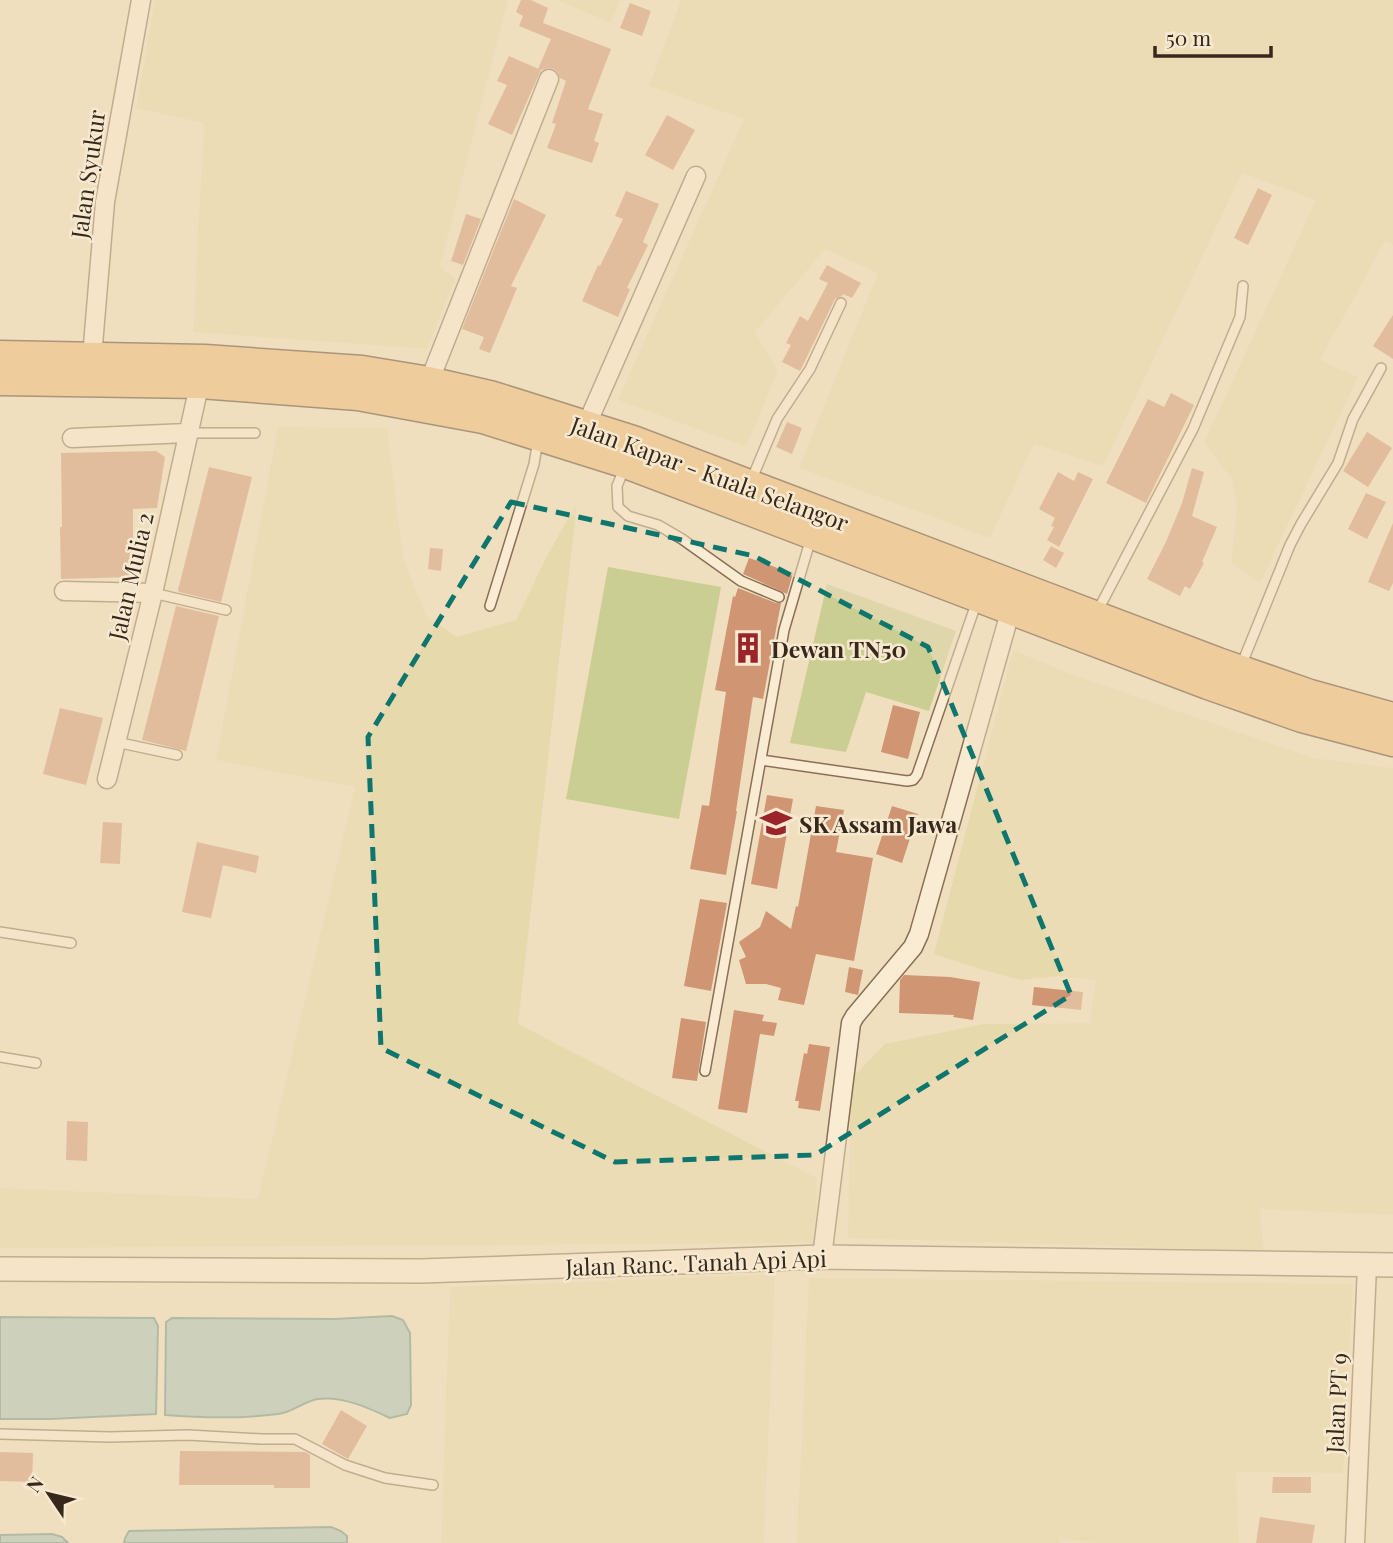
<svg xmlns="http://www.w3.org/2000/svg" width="1393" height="1543" viewBox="0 0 1393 1543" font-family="'Playfair Display',serif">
  <rect width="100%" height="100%" fill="#f0dfbf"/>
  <path fill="#e6d9ac" d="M155,0H508L440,266L455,279L427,349L193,332L204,123L136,108Z
    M557,0H620L611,23Z
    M681,0H1393V245L1385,241L1320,360L1358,377L1260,583L1231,563L1237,504L1231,478L1204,443L1316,200L1242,173L1103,466L1034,444L990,538L799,468L878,273L825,249L755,332L778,371L746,447L618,400L744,119L649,86Z
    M278,427L387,428L403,558L426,616L457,637L516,620L547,556L577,503L518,1024L817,1178L816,1243L0,1248V1188L258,1199L355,787L216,760Z
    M1013,650L1071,674L1313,758L1393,768V1215L1260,1209L1264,1251L848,1238L850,1122L853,1077L885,1044L984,1024L1089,1023L1096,980L1058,976L1021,980L980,969L934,954Z
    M775,1274L764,1543H441L450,1287Z
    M809,1278L1353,1284L1343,1473L1236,1472L1239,1543H1094L1060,1539L1059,1543H797Z"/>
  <path fill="#cace92" d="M608,567L721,587L679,819L566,799Z
    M827,584L956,631L929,711L866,692L846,752L790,743Z"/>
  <path fill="#a2c1b7" stroke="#698f84" stroke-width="2" d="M392,1316L403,1320L410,1333L411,1405L407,1414L390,1418C369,1408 343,1396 318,1399C304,1401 292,1413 278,1414C240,1419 203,1418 165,1415L166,1322L172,1318L334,1319Z
    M0,1317L154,1318L158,1326L156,1414L50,1419H0Z
    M331,1527L341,1531L347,1536V1543H124L125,1538L129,1531Z
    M52,1534L62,1537L68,1543H0V1535Z"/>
  <path fill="#d09573" d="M521,0H531L548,8L543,23L611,49L588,109L603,114L594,141L599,143L592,163L547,148L556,124L552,123L566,81L560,78L558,73L554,69L548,68L542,70L538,69L551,39L519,26L523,16L516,12Z
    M630,3L651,11L642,36L620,28Z
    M509,56L541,70L512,135L488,124L507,85L497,81Z
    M667,115L695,130L673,170L645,155Z
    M1258,188L1272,195L1248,245L1234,238Z
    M626,191L659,204L643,242L648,245L627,288L630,289L618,317L582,301L598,265L600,266L623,219L615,216Z
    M514,199L546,215L511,286L517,288L490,353L479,349L484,337L462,329Z
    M466,214L481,219L463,265L451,261Z
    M827,265L861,283L852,298L843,294L842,296L835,299L800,371L782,362L791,345L786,343L800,316L808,321L828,283L819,279Z
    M1393,315V359L1373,346Z
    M1171,393L1194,405L1146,503L1106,483L1148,399L1164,407Z
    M787,422L802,428L792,454L776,447Z
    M1367,432L1392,448L1368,487L1343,471Z
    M156,451L165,457L157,508L133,509V577L61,579L60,527H62L61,453Z
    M209,467L252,477L221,602L179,592L178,590Z
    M1192,468L1204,472L1192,516L1217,527L1202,562L1204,563L1190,589L1185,586L1180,596L1147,579L1165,544L1182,503Z
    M1058,472L1074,481L1078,472L1093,479L1059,547L1047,540L1054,527L1051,526L1055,518L1039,509Z
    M1366,493L1386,502L1367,539L1348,529Z
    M1393,523V583L1389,591L1368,582Z
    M1051,546L1064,553L1056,568L1043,560Z
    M430,548L443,549L441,571L428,569Z
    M749,558L793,573L787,594L743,574Z
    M738,588L776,603H781L763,699L753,697L736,811H737L726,875L690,869L702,805L709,806L726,692L715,690L733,596L735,597Z
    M176,606L219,616L186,751L142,740Z
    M893,705L920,712L908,759L881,752Z
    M60,708L103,718L86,785L43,774Z
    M767,795L793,799L777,889L751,884Z
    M816,806L844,810L836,852L873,858L854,961L816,954L804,1005L778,1000L781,988L766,984H746L739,960L746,957L739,942L760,927L766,911L791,929L796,906L798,907Z
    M892,806L918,814L902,863L876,854Z
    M103,822L122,823L120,864L100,863Z
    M197,842L259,856L256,873L223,865L211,918L182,912Z
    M700,899L727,903L711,991L684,986Z
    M849,967L863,970L858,995L845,992Z
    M904,975L950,977L980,982L973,1020L953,1017L954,1015L899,1013L900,980Z
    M1034,987L1083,992L1081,1010L1032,1005Z
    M734,1010L764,1015L762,1021L777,1023L774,1036L760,1034L747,1113L718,1109Z
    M681,1018L706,1022L697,1081L672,1078Z
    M809,1044L830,1047L820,1111L798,1108L799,1101H795L804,1053L807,1054Z
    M67,1121L88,1122L87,1161L66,1160Z
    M341,1410L367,1426L348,1459L322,1444Z
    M180,1451L305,1452L310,1455V1488H274V1485H179Z
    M0,1452L33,1453L32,1482L0,1481Z
    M1273,1477H1311V1493H1272Z
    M1260,1517L1315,1525L1312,1543H1256Z"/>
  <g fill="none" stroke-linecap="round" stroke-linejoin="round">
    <defs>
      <path id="service" d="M187,433H255
        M624,469L617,486L618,507L628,516L658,525L682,539L741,581L779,597
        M751,481L777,419L810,369L841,303
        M153,593L226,610
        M490,606L534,464L538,440
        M1097,612L1193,429L1240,317L1243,286
        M1241,666L1290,545L1301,524L1338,463L1353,419L1381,368
        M116,742L177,755
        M761,760L907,781L913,780L917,775L977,601
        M0,932L71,943
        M0,1057L36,1063
        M705,1071L784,630L811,538
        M0,1434L110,1437L188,1435L261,1439H295L345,1465L385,1478L433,1485"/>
      <path id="minor" d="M92,357L105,202L141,0
        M429,382L549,79
        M586,426L696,176
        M72,438L187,433
        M64,591L153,593
        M107,779L153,593L201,377
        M822,1257L851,1023L855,1016L913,947L919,934L1011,609
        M1355,1543L1367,1266"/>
      <path id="tertiary" d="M0,1269L421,1271L822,1257L1393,1265"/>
      <path id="trunk" d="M0,356L205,360L362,371L429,382L490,396L633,441L1218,663L1310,695L1393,718
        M0,380L200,383L358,395L483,418L626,463L1208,684L1302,717L1393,741"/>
    </defs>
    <use href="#service" stroke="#896f56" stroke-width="12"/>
    <use href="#minor" stroke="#896f56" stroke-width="21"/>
    <use href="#tertiary" stroke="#896f56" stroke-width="26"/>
    <use href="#trunk" stroke="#563d2b" stroke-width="33"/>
    <use href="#service" stroke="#faecd2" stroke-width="9"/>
    <use href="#minor" stroke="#faecd2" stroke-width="18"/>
    <use href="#tertiary" stroke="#faecd2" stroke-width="23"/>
    <use href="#trunk" stroke="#ecb670" stroke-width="30"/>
  </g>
  <path d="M0 0H1393V1543H0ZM511,502L754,556L928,647L1071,995L815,1155L615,1162L381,1048L368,737Z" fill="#f0dfbf" fill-opacity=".55" fill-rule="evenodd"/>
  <path fill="none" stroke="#0f766e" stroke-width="5" stroke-dasharray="14 9" stroke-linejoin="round" d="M511,502L754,556L928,647L1071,995L815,1155L615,1162L381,1048L368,737Z"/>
  <defs>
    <symbol id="building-bare" viewBox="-9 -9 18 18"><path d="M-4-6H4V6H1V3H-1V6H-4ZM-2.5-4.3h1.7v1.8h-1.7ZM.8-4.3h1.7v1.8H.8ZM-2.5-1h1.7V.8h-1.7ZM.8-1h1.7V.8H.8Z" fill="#9b242a" stroke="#f7e9cf" stroke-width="2.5" paint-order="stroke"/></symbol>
    <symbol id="school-bare" viewBox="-9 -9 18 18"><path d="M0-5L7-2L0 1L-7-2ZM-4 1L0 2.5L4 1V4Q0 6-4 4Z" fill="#9b242a" stroke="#f7e9cf" stroke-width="2.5" paint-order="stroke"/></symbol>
  </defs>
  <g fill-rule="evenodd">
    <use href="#building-bare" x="726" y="626" width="44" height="44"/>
    <use href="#school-bare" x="754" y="801" width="44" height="44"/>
  </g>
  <g text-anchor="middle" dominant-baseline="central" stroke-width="5" stroke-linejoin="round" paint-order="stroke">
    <g font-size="23" fill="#38281c" stroke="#f7e9cf">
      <text transform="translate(87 174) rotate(-82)">Jalan Syukur</text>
      <text transform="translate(710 473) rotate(20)">Jalan Kapar - Kuala Selangor</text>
      <text transform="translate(130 576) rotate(-77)">Jalan Mulia 2</text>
      <text transform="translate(696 1262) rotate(-2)">Jalan Ranc. Tanah Api Api</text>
      <text transform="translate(1336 1403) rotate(-87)">Jalan PT 9</text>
    </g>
    <g font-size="23" font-weight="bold" fill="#38281c" stroke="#f7e9cf" text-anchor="start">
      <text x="771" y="648">Dewan TN50</text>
      <text x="799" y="823">SK Assam Jawa</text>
    </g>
  </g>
  <g transform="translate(49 1494) rotate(305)" stroke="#f7e9cf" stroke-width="5" paint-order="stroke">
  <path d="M0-5L12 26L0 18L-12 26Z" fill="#38281c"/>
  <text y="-10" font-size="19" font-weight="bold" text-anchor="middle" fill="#38281c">N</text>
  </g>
  <path d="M1155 46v10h116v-10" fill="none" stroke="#38281c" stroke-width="3.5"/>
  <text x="1166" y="46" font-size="21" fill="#38281c" stroke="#f7e9cf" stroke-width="5" paint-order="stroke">50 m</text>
</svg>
